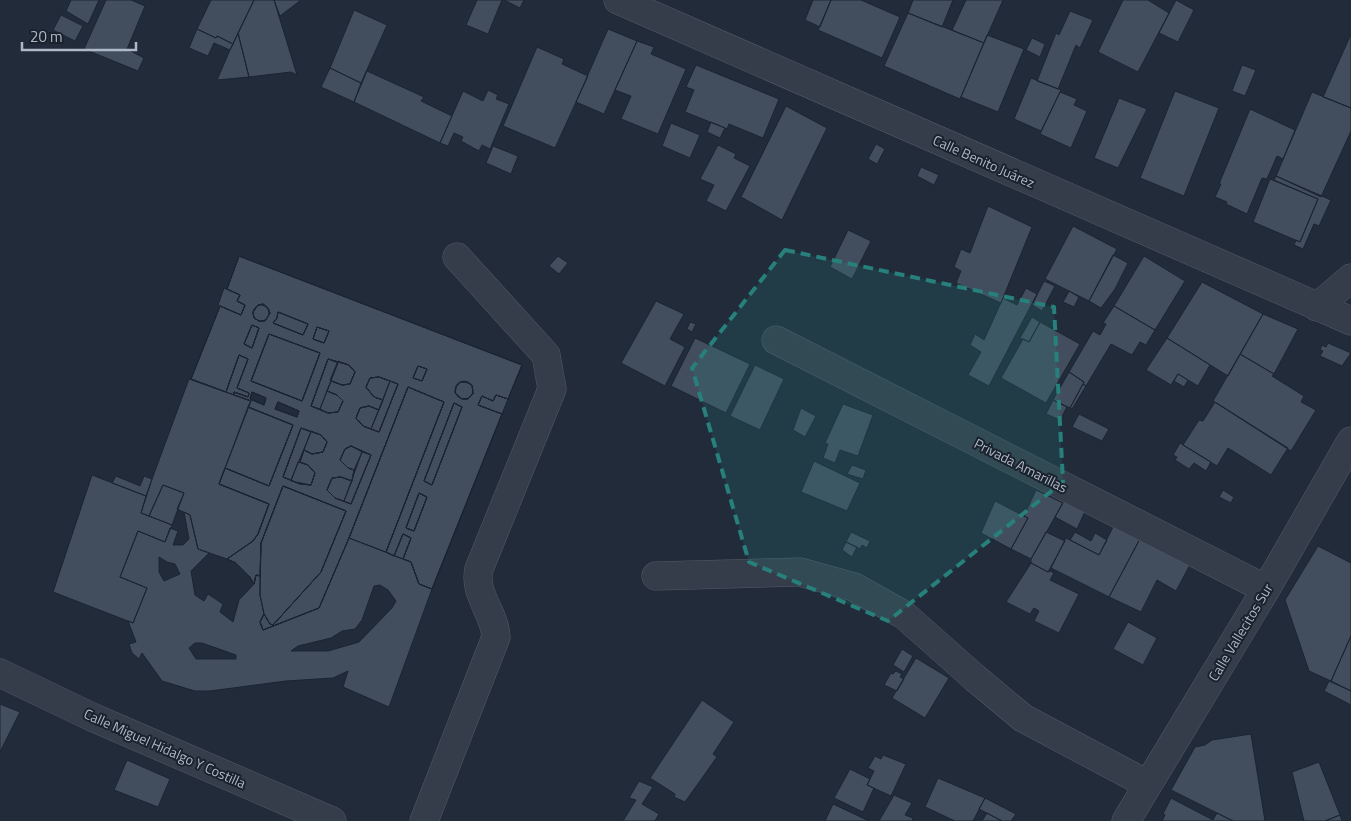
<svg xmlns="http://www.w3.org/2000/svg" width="1351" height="821" viewBox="0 0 1351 821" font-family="'Titillium Web',sans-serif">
  <rect width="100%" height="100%" fill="#212b3a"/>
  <path fill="#424e5e" stroke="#1c2431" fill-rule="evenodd" d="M71,0H99L88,24L66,11Z
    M106,0H131L145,6L127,49L144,58L138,71L84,49Z
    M211,0H254L233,44L217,36L216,38L197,29Z
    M254,0H274L297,75L291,72L249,77L238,33Z
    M274,0H301L280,16Z
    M477,0H502L488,34L466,25Z
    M504,0H524L520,8Z
    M813,0H831L820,27L805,20Z
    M831,0H861L900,17L882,58L818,30Z
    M913,0H953L942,27L908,13Z
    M966,0H1003L984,43L952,30Z
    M1123,0H1148L1169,13L1138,72L1098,52Z
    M1176,0L1194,10L1178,42L1159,33Z
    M354,10L387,25L361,83L330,68Z
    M1070,11L1093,20L1080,48L1076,45L1058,89L1037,81L1056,33L1059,35Z
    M908,13L984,43L960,99L884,66Z
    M61,15L83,26L75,41L53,30Z
    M197,29L216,38L217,36L233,44L230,50L214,43L208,56L189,48Z
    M608,29L637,41L604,114L576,102Z
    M238,33L249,77L217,80L230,50Z
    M1351,34V108L1323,97Z
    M987,35L1024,49L998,112L961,97Z
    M1032,38L1045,44L1040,57L1026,50Z
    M637,41L654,47L651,54L686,69L658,134L621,119L631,96L615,90Z
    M537,47L564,59L562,64L588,76L555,148L503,126Z
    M696,65L779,99L763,138L729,124L727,129L725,128L685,112L694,90L686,87Z
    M1242,65L1256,70L1245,96L1232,91Z
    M330,68L361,83L354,102L321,87Z
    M367,71L424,97L421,101L452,116L440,143L354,102Z
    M1031,78L1061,90L1041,131L1014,119Z
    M488,90L498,95L496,99L509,104L490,149L482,145L479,151L461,141L463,137L454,133L448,146L440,143L463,91L483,101Z
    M1175,91L1219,108L1184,196L1140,178Z
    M1060,92L1077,99L1074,105L1087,111L1071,148L1040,134Z
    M1312,92L1351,108V131L1321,197L1276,176Z
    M1119,98L1147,109L1118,168L1094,158Z
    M786,106L827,128L782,220L741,197Z
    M1250,109L1295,130L1283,159L1277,156L1267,179L1262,178L1247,214L1226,204L1227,202L1215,197L1221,184H1219Z
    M711,122L725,128L720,138L707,132Z
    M671,123L700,135L690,158L662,146Z
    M876,144L885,149L877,164L868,159Z
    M718,145L736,154L734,158L750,166L726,211L706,201L714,185L700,179Z
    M493,146L518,156L511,174L486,163Z
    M921,167L939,175L934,185L917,176Z
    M1276,176L1331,200L1319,226L1314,224L1303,249L1294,245L1296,240L1300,242L1318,199L1274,180Z
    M1270,179L1318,199L1300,242L1253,222Z
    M988,206L1032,227L1001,303L956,283L961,271L954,267L961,249L970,253Z
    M1073,226L1117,249L1089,301L1045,279Z
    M848,230L871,241L852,279L830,267Z
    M1113,255L1128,263L1115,289L1101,308L1089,301Z
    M239,256L522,365L508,399L496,395L493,401L482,396L478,405L502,414L432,589L419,584L411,562L403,559L411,538L403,534L394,556L386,552L444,402L408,387L349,538L319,608L263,630L260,622L264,614L270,624L273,625L321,572L346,511L283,486L261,543L260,576L256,575L254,584L249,576L236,563L227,559L253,541L258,534L269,504L219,484L225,468L269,486L293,425L248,407L251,401L234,395V392L248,397L249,393L237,388L248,359L239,355L226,392L191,379L220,306L241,315L245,305L237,301L240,295L227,289ZM263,304L268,308L270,313L265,321H259L254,318L253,312L258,305ZM278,312L308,324L303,335L273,323L277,318ZM252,325L259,328L252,348L244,344ZM317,327L329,331L324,343L313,339ZM269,334L320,353L302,401L251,381ZM328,359L349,365L355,372L350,384L342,385L331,381L327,391L337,395L343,401L338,412L328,413L311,406ZM418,366L427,369L422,381L413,378ZM379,377L398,384L379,432L363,426L356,418L360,408L369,406L379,410L383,400L374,397L366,387L370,378ZM460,382H466L472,385L473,394L468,399H462L455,393L456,387ZM252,392L266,398L264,405L250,399ZM278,402L299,411L297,417L275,409ZM454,403L462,407L432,485L424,481ZM301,428L321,435L327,442L323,452L312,454L304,450L300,462L308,465L315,473L311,485L300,484L283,477ZM351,446L371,455L351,504L335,498L327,490L332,478L341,477L352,481L354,470L348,468L340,460L345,449ZM419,493L427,497L414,531L406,528Z
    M239,256L522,365L508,399L496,395L493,401L482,396L478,405L502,414L432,589L419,584L411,562L403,559L411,538L403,534L394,556L386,552L444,402L408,387L349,538L319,608L263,630L260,622L264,614L270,624L273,625L321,572L346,511L283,486L261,543L260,576L256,575L254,584L249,576L236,563L227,559L253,541L258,534L269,504L219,484L225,468L269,486L293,425L248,407L251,401L234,395V392L248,397L249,393L237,388L248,359L239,355L226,392L191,379L220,306L241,315L245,305L237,301L240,295L227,289ZM263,304L268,308L270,313L265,321H259L254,318L253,312L258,305ZM278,312L308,324L303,335L273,323L277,318ZM252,325L259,328L252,348L244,344ZM317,327L329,331L324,343L313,339ZM269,334L320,353L302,401L251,381ZM328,359L349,365L355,372L350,384L342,385L331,381L327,391L337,395L343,401L338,412L328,413L311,406ZM418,366L427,369L422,381L413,378ZM379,377L398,384L379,432L363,426L356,418L360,408L369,406L379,410L383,400L374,397L366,387L370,378ZM460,382H466L472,385L473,394L468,399H462L455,393L456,387ZM252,392L266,398L264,405L250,399ZM278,402L299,411L297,417L275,409ZM454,403L462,407L432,485L424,481ZM301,428L321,435L327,442L323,452L312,454L304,450L300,462L308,465L315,473L311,485L300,484L283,477ZM351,446L371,455L351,504L335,498L327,490L332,478L341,477L352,481L354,470L348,468L340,460L345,449ZM419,493L427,497L414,531L406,528Z
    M239,256L522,365L508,399L496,395L493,401L482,396L478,405L502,414L432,589L419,584L411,562L403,559L411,538L403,534L394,556L386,552L444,402L408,387L349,538L319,608L263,630L260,622L264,614L270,624L273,625L321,572L346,511L283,486L261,543L260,576L256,575L254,584L249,576L236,563L227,559L253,541L258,534L269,504L219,484L225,468L269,486L293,425L248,407L251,401L234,395V392L248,397L249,393L237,388L248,359L239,355L226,392L191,379L220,306L241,315L245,305L237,301L240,295L227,289ZM263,304L268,308L270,313L265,321H259L254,318L253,312L258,305ZM278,312L308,324L303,335L273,323L277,318ZM252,325L259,328L252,348L244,344ZM317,327L329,331L324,343L313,339ZM269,334L320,353L302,401L251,381ZM328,359L349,365L355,372L350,384L342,385L331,381L327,391L337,395L343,401L338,412L328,413L311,406ZM418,366L427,369L422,381L413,378ZM379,377L398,384L379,432L363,426L356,418L360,408L369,406L379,410L383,400L374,397L366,387L370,378ZM460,382H466L472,385L473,394L468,399H462L455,393L456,387ZM252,392L266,398L264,405L250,399ZM278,402L299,411L297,417L275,409ZM454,403L462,407L432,485L424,481ZM301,428L321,435L327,442L323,452L312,454L304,450L300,462L308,465L315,473L311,485L300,484L283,477ZM351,446L371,455L351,504L335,498L327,490L332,478L341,477L352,481L354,470L348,468L340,460L345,449ZM419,493L427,497L414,531L406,528Z
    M558,256L568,263L559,274L549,266Z
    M1144,256L1185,281L1155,330L1114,306Z
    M1044,281L1055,286L1042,311L1032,305Z
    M1202,282L1263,314L1228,376L1167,338Z
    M224,288L240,295L237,301L245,305L241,315L218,305Z
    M1026,288L1037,294L989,386L968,375L981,352L970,345L975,334L984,340L1003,298L1017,305Z
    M1069,291L1079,297L1074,307L1063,302Z
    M656,301L684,314L670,339L685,347L665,386L621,363Z
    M253 313a8 8 0 1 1 16 0a8 8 0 1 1-16 0Z
    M1114,306L1155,330L1146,345L1140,342L1132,355L1111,344L1086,386L1083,384L1084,382L1069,372L1093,331L1100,335L1106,324L1103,323Z
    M278,312L308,324L303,335L273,323L277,318Z
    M1263,314L1298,329L1274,374L1240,354Z
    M1032,317L1040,322L1029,342L1020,338Z
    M690,322L696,324L692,332L687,329Z
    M1040,322L1080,344L1046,403L1001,378L1023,339L1029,342Z
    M252,325L259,328L252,348L244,344Z
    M317,327L329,331L324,343L313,339Z
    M269,334L320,353L302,401L251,381Z
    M695,338L750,364L726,413L671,386Z
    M1167,338L1210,365L1198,386L1178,374L1171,385L1146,370Z
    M1328,343L1351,353L1342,366L1320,356L1323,351L1320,350L1322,345L1326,347Z
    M1240,354L1274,374L1272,376L1304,396L1301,402L1316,410L1291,451L1213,401Z
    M239,355L248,359L237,388L249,393L248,397L234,392V395L226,392Z
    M328,359L338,363L320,409L311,406Z
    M338,361L349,365L355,372L350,384L342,385L330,380Z
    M755,365L784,379L760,430L730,416Z
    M418,366L427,369L422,381L413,378Z
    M1069,372L1084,382L1070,408L1053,400Z
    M1178,374L1188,380L1184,387L1174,381Z
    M379,377L390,381L383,400L374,397L366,387L370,378Z
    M189,379L251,401L219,484L269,504L258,534L253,541L227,559L198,549L190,515L177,509L184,493L163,485L149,516L141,513L152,479Z
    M390,381L398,384L379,432L371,429Z
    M455 390a9 9 0 1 1 18 0a9 9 0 1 1-18 0Z
    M1083,384L1086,386L1072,409L1070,408Z
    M408,387L444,402L386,552L349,538Z
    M327,391L337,395L343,401L338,412L328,413L320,409Z
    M496,395L508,399L502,414L478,405L482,396L493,401Z
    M1053,400L1067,407L1060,420L1046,414Z
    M1215,402L1288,448L1271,475L1228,448L1217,466L1183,445L1199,420L1203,421Z
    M454,403L462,407L432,485L424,481Z
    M843,404L873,415L858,456L840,450L835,463L823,458L828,444L825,443Z
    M369,406L379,410L371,429L363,426L356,418L360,408Z
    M248,407L293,425L269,486L225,468Z
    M801,408L816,416L805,437L793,430Z
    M1079,414L1109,429L1102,441L1072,427Z
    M301,428L311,432L291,480L283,477Z
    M311,431L321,435L327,442L323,452L312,454L304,450Z
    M1180,443L1211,462L1206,471L1194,463L1189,469L1175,460L1177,457L1173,455Z
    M351,446L362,452L354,470L348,468L340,460L345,449Z
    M362,452L371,455L351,504L344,501Z
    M814,461L860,483L847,511L801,492Z
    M298,462L308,465L315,473L311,485L291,481Z
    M852,465L866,470L863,479L847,474Z
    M92,475L146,496L141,513L172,525L165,542L138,531L120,577L147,588L133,623L53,592Z
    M116,476L140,486L144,476L152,479L146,496L112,483Z
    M341,477L352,481L344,501L335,498L327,490L332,478Z
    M163,485L184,493L172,525L149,516Z
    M283,486L346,511L321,572L273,625L270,624L264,614L260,595L261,543Z
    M1036,490L1063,503L1031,559L1011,549L1028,518L1024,516Z
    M1223,490L1234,497L1231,503L1219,497Z
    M419,493L427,497L414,531L406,528Z
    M1066,497L1087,507L1077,529L1055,517Z
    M995,501L1028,518L1011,549L981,533Z
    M184,512L190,515L198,549L209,553L191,571L195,595L204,601L208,594L223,604L220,612L233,622L239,600L254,584L256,575L260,576V595L264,614L260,622L263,630L319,608L349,538L411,562L419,584L432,589L389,707L343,687L348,671L333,678L286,681L210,691H195L162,681L142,653L139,659L132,653L129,644L136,642L128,621L133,623L147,588L120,577L138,531L165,542L170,528L178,531L173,545H183L189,539ZM159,557L167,562L175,564L180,574L164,581L159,572ZM380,585L388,590L396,601L392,608L359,642L328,651H291L298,646L331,638L342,631L355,629L362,620L374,586ZM195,643H202L236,655V659H196L189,648Z
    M1116,521L1142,535L1109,597L1051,568L1066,538L1099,555Z
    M851,532L870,541L867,548L862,545L860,549L846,542Z
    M1046,532L1065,541L1048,572L1031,563V559Z
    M1075,532L1091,541L1095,533L1107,540L1099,555L1070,540Z
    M403,534L411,538L403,559L394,556Z
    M1142,535L1191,563L1176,591L1157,580L1141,612L1109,597Z
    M846,542L857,547L852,557L842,550Z
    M1318,546L1351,563V636L1331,681L1309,671L1285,600Z
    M1031,563L1048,572L1050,571L1054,573L1050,580L1079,594L1059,633L1034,621L1039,611L1034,608L1030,614L1006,602Z
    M1128,622L1157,638L1143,665L1113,649Z
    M1351,636V691L1331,681Z
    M902,649L913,656L904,672L893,665Z
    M916,658L949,678L925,718L892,698Z
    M896,671L902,674L900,677L904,679L897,691L884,685L891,673L893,674Z
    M1329,681L1351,691V705L1324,691Z
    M702,700L734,722L713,754L717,757L685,802L674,797L675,794L650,778Z
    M0,704L20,712L0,752Z
    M1251,734L1265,821H1233L1171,790L1195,747L1205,745L1212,740Z
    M883,755L906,764L891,796L867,785L874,771L868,768L875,756L881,759Z
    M127,760L170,779L158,807L114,790Z
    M1319,762L1340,815L1325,821H1304L1292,772Z
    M850,769L870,779L867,785L874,788L863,812L834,798Z
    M938,778L985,798L973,821H955L925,807Z
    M639,781L653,787L642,804L659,814L655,821H623L636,800L629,798Z
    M894,795L912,803L905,815L913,818L912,821H879Z
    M985,798L1016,814L1011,821H1002L979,809Z
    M1171,798L1213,820L1217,813L1233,821H1162L1165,815L1163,814Z
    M833,804L869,821H825Z
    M987,813L1002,821H982Z
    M1340,815L1342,821H1325Z"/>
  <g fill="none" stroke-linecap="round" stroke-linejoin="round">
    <defs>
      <path id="minor" d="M618,0L1351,321
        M1317,307L1351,278
        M776,340L1266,589
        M656,576L800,572L854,587L904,615L975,678L1023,718L1147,784
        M0,673L92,717L332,821
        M424,821L496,637C495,613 473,594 479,569L552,389L546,355L457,257
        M1126,821L1266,589L1351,441"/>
    </defs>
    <use href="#minor" stroke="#525b68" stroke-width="29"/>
    <use href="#minor" stroke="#353d4a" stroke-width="28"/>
  </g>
  <path fill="#27807b" fill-opacity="0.2" stroke="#27807b" stroke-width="4" stroke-dasharray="10 6" stroke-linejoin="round" d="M785,250L1054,307L1063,482L888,621L749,562L692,368Z"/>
  <g text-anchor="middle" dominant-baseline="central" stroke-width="4" stroke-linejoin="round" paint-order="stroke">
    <g font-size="14" fill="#afb8c6" stroke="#1a222e">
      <text transform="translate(984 161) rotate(24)">Calle Benito Juárez</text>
      <text transform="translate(1021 465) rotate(27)">Privada Amarillas</text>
      <text transform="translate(1240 632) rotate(-59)">Calle Vallecitos Sur</text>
      <text transform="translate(165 748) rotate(24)">Calle Miguel Hidalgo Y Costilla</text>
    </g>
  </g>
  <path d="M22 42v8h114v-8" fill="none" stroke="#afb8c6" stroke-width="2.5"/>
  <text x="30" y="42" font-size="15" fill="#afb8c6" stroke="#1a222e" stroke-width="4" paint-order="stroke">20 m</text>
</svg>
